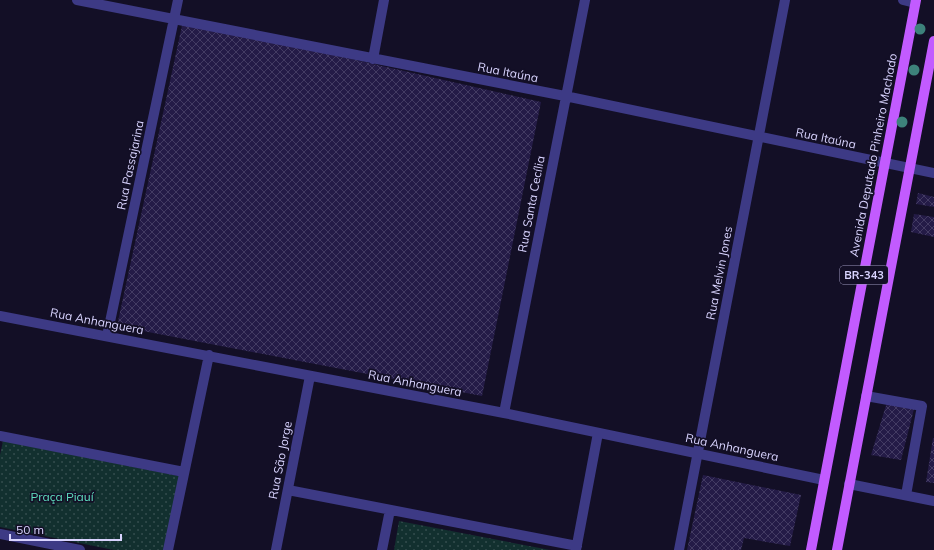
<svg xmlns="http://www.w3.org/2000/svg" width="934" height="550" viewBox="0 0 934 550" font-family="Mulish,sans-serif">
  <defs>
    <pattern id="park-dots" width="8" height="8" patternUnits="userSpaceOnUse"><rect width="8" height="8" fill="#12302f"/><path d="M2 2h.1M6 6h.1" fill="none" stroke="#344d4e" stroke-width="1.8" stroke-linecap="round"/></pattern>
    <pattern id="building-cross-hatch" width="8" height="8" patternUnits="userSpaceOnUse"><rect width="8" height="8" fill="#241b47"/><path d="M0 0l8 8M0 8l8-8" fill="none" stroke="#433b63"/></pattern>
  </defs>
  <rect width="100%" height="100%" fill="#130f26"/>
  <path fill="url(#park-dots)" d="M3,441L179,476L164,550H114L0,527V455Z
    M399,521L550,550H394Z"/>
  <path fill="url(#building-cross-hatch)" d="M183,21L541,102L482,396L117,326Z
    M918,193L934,197V207L916,204Z
    M914,214L934,217V237L911,232Z
    M887,402L914,409L901,460L871,455Z
    M933,438H934V483L926,482Z
    M703,475L801,495L790,546L744,538L741,550H687Z"/>
  <g fill="none" stroke-linecap="round" stroke-linejoin="round">
    <path stroke="#3d3a85" stroke-width="10" d="M77,0L565,96L934,173
      M903,0L915,3
      M373,59L384,0
      M0,316L504,413L824,480
      M107,336L178,0
      M866,396L922,406L906,495
      M504,413L585,0
      M0,436L184,472
      M849,484L934,501
      M288,490L577,546
      M0,534L80,550
      M168,550L209,355
      M276,550L310,376
      M382,550L390,510
      M576,550L598,433
      M679,550L785,0"/>
    <path stroke="#c25bff" stroke-width="10" d="M811,550L916,0
      M837,550L934,41"/>
  </g>
  <g fill="#3d827b">
    <circle cx="920" cy="29" r="5.5"/>
    <circle cx="914" cy="70" r="5.5"/>
    <circle cx="902" cy="122" r="5.5"/>
  </g>
  <g text-anchor="middle" dominant-baseline="central" stroke-width="3.5" stroke-linejoin="round" paint-order="stroke">
    <rect fill="#130f26" stroke="#9e99be" stroke-width="1" x="840" y="266" width="48" height="18" rx="3"/>
    <g font-size="11" font-weight="bold" fill="#d9d4ff">
      <text x="864" y="275">BR-343</text>
    </g>
    <g font-size="12" fill="#d9d4ff" stroke="#130f26">
      <text transform="translate(508 72) rotate(11)">Rua Itaúna</text>
      <text transform="translate(826 138) rotate(12)">Rua Itaúna</text>
      <text transform="translate(873 155) rotate(-79)">Avenida Deputado Pinheiro Machado</text>
      <text transform="translate(130 165) rotate(-78)">Rua Passajarina</text>
      <text transform="translate(531 204) rotate(-79)">Rua Santa Cecília</text>
      <text transform="translate(719 273) rotate(-79)">Rua Melvin Jones</text>
      <text transform="translate(97 321) rotate(11)">Rua Anhanguera</text>
      <text transform="translate(415 383) rotate(11)">Rua Anhanguera</text>
      <text transform="translate(732 447) rotate(12)">Rua Anhanguera</text>
      <text transform="translate(280 460) rotate(-79)">Rua São Jorge</text>
    </g>
    <g font-size="12" fill="#5fe0c0" stroke="#130f26">
      <text x="62" y="496">Praça Piauí</text>
    </g>
  </g>
  <path d="M10 534v6h111v-6" fill="none" stroke="#d9d4ff" stroke-width="2"/>
  <text x="16" y="534" font-size="12" fill="#d9d4ff" stroke="#130f26" stroke-width="3" paint-order="stroke">50 m</text>
</svg>
